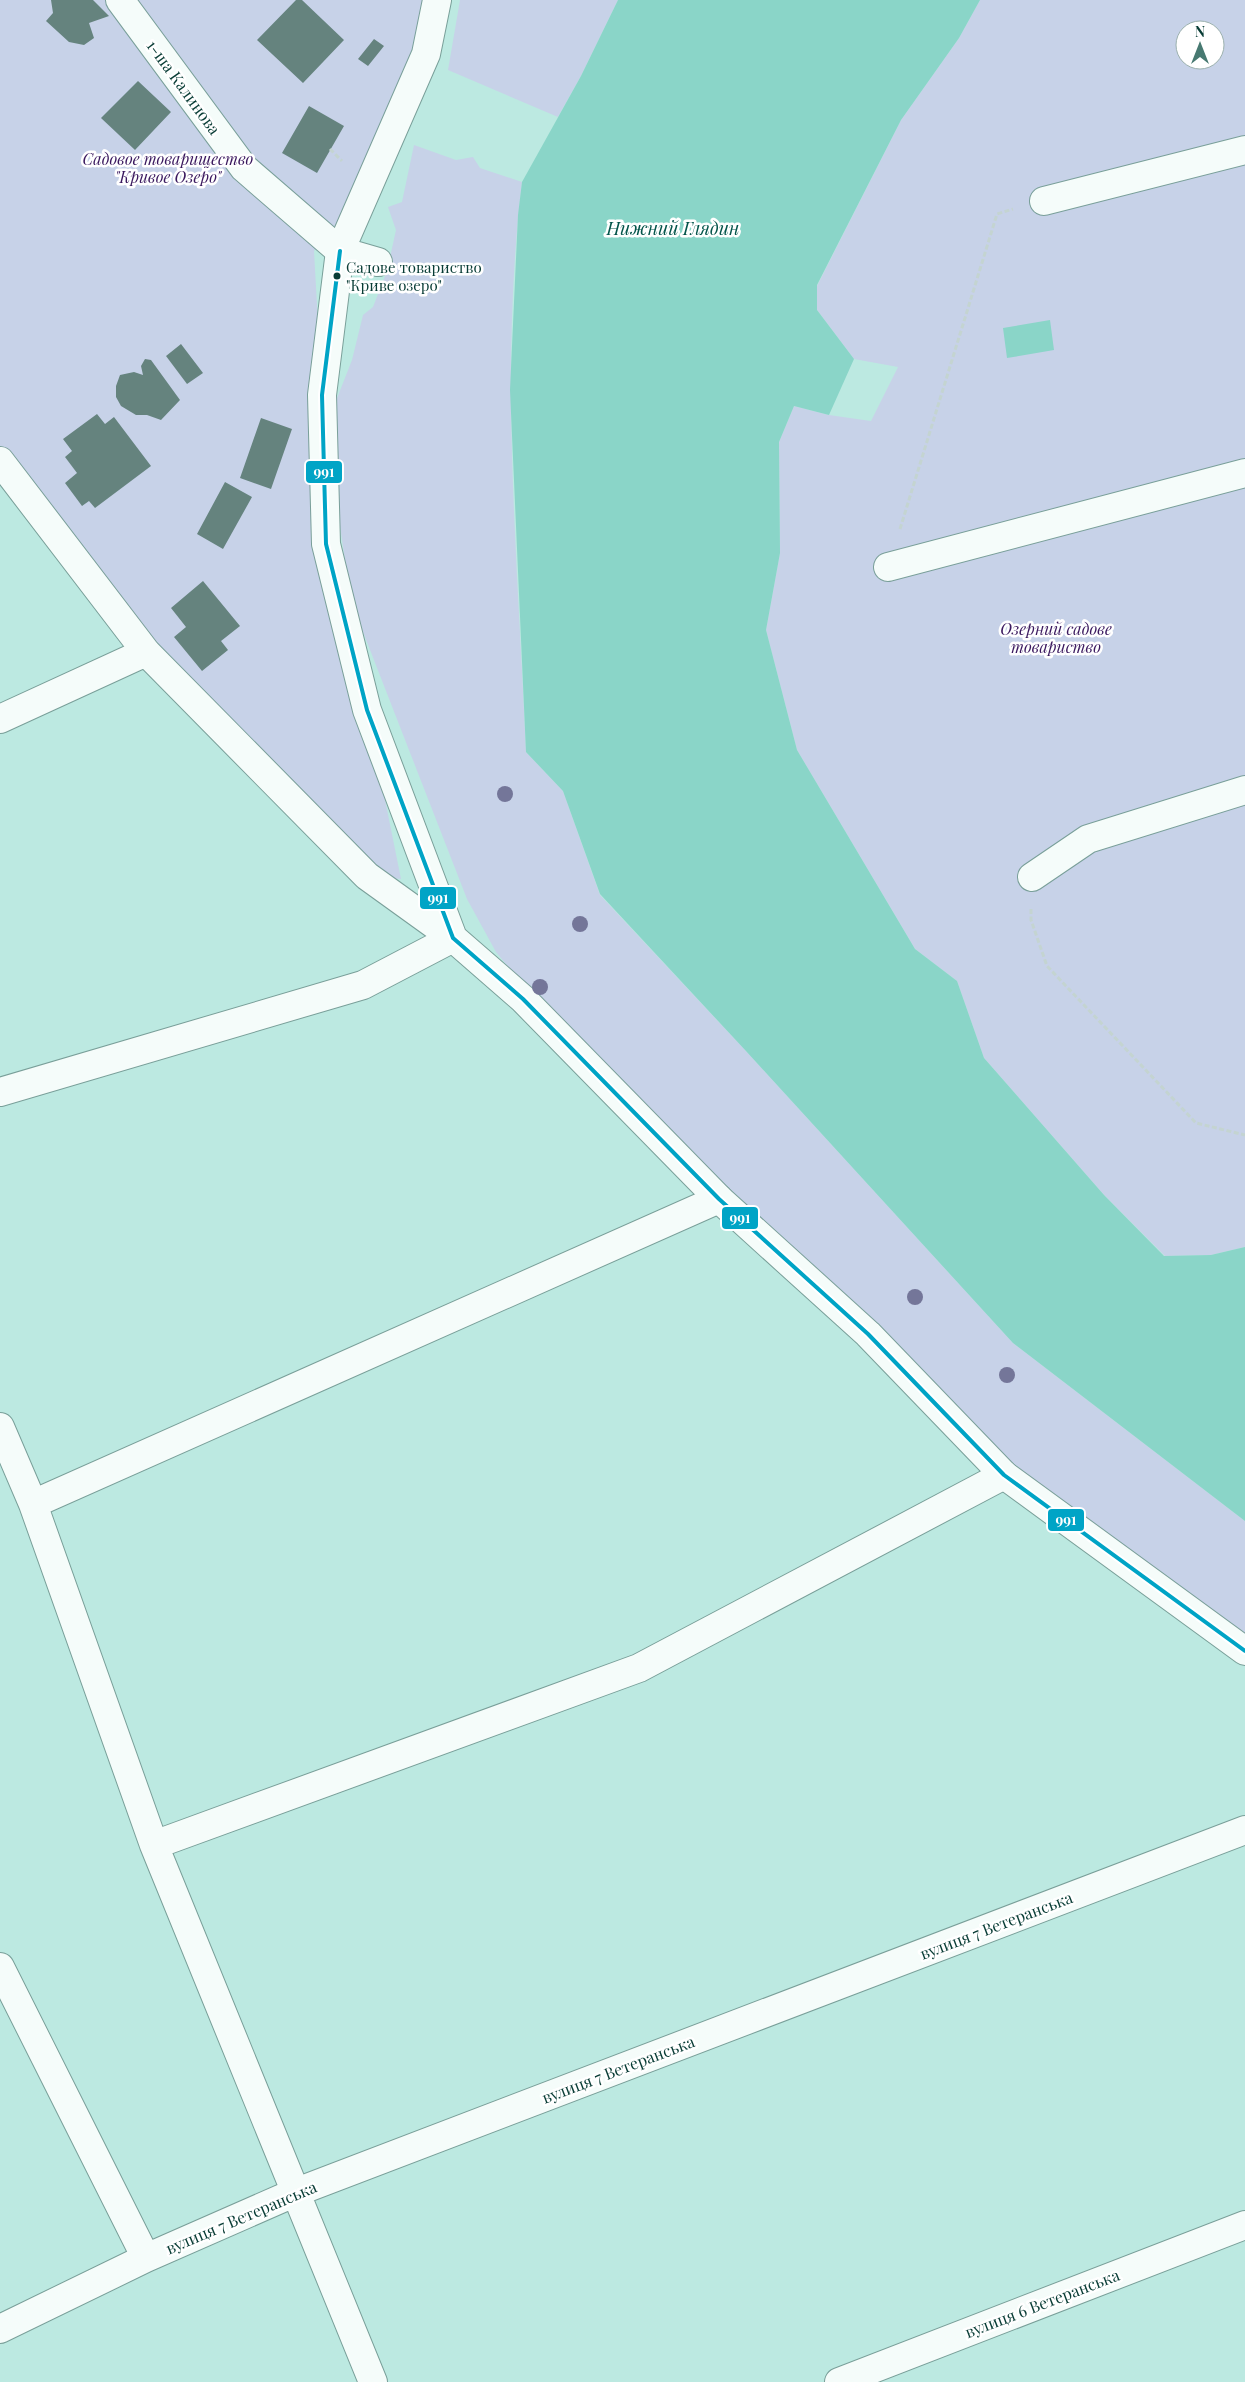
<svg xmlns="http://www.w3.org/2000/svg" width="1245" height="2382" viewBox="0 0 1245 2382" font-family="'Playfair Display',serif">
  <rect width="100%" height="100%" fill="#bce9e1"/>
  <path fill="#c7d2e8" fill-rule="evenodd" d="M0,0H437L370,183L314,251L322,395L326,544L367,710L401,879L367,876L229,737L0,461Z
    M460,0H618L581,76L558,117L448,70Z
    M980,0H1245V1247L1211,1255L1165,1256L1104,1195L984,1058L957,981L915,949L797,750L766,630L780,553L779,442L794,406L829,415L871,421L898,367L854,359L817,310V286L901,120L959,38ZM1185,30H1215V60H1185Z
    M414,145L456,160L473,157L480,168L522,182C499,371 518,563 526,752L563,791L600,895L746,1051L1013,1343L1245,1521V1647L1095,1547L575,1048L496,952L467,899L351,601L337,506L334,406L352,360L363,315L373,307L387,271L396,230L388,207L402,202Z"/>
  <path fill="#8ad5c8" d="M618,0H980L959,38L901,120L817,285V310L854,359L829,415L794,406L779,442L780,553L766,630L797,750L915,949L957,981L984,1058L1104,1195L1164,1256L1211,1255L1245,1247V1521L1013,1343L746,1051L600,894L563,791L526,752L510,390L518,215L522,182L581,76Z
    M1050,320L1054,350L1007,358L1003,328Z"/>
  <path fill="#65837e" d="M51,0H93L109,16L89,23L94,38L84,45L69,42L46,21L53,13Z
    M296,0H302L344,40L303,83L257,40Z
    M374,39L384,46L368,66L358,59Z
    M138,81L171,112L135,150L101,118Z
    M309,106L344,126L317,173L282,153Z
    M181,344L203,373L187,384L166,356Z
    M145,359L151,360L180,400L161,420L147,415H136L121,406L116,397V386L120,375L134,372L143,375L141,366Z
    M97,414L105,424L114,417L151,466L95,508L89,501L82,506L65,483L77,473L65,457L72,451L63,439Z
    M261,418L292,429L271,489L240,478Z
    M225,482L252,497L223,549L197,534Z
    M203,581L240,626L221,641L228,650L202,671L174,637L186,627L171,608Z"/>
  <g fill="none" stroke-linecap="round" stroke-linejoin="round">
    <defs>
      <path id="street" d="M120,0L244,168L340,251
        M1044,201L1245,150
        M0,461L146,652L367,876L453,938L363,985L0,1092
        M888,567L1245,473
        M0,719L146,652
        M1032,877L1088,839L1245,790
        M0,1427L33,1504L154,1845L373,2382
        M33,1504L719,1199
        M154,1845L639,1668L1004,1475
        M0,1967L146,2258
        M0,2329L146,2258L294,2193L1245,1830
        M839,2382L1245,2225"/>
      <path id="secondary" d="M437,0L426,54L340,251L322,395L326,544L367,710L453,938L523,999L719,1199L868,1334L1004,1475L1245,1651
        M340,251L378,262"/>
    </defs>
    <use href="#street" stroke="#799f99" stroke-width="30"/>
    <use href="#secondary" stroke="#799f99" stroke-width="30"/>
    <path stroke="#c4d4d1" stroke-width="3" stroke-dasharray="5 2.5" stroke-linecap="butt" d="M330,149L342,161
      M900,529L997,214L1013,209
      M1031,909V920L1047,966L1196,1123L1245,1135"/>
    <use href="#street" stroke="#f5fcfa" stroke-width="28"/>
    <use href="#secondary" stroke="#f5fcfa" stroke-width="28"/>
    <defs>
      <path id="bus-1" d="M340,251L322,395L326,544L367,710L453,938L523,999L719,1199L868,1334L1004,1475L1245,1651"/>
    </defs>
    <use href="#bus-1" stroke="#fff" stroke-width="8"/>
    <use href="#bus-1" stroke="#00a4c6" stroke-width="4"/>
  </g>
  <g fill="#747699">
    <circle cx="505" cy="794" r="8"/>
    <circle cx="580" cy="924" r="8"/>
    <circle cx="540" cy="987" r="8"/>
    <circle cx="915" cy="1297" r="8"/>
    <circle cx="1007" cy="1375" r="8"/>
  </g>
  <circle fill="#083c35" stroke="#fff" stroke-width="2" cx="337" cy="276" r="4.5"/>
  <g text-anchor="middle" dominant-baseline="central" stroke-width="5" stroke-linejoin="round" paint-order="stroke">
    <g font-size="15" fill="#083c35" stroke="#fff" text-anchor="start">
      <text x="346" y="267">Садове товариство<tspan x="346" dy="18">"Криве озеро"</tspan></text>
    </g>
    <g font-size="16" fill="#083c35" stroke="#fff">
      <text transform="translate(184 87) rotate(54)">1-ша Калинова</text>
      <text transform="translate(996 1925) rotate(-21)">вулиця 7 Ветеранська</text>
      <text transform="translate(618 2069) rotate(-21)">вулиця 7 Ветеранська</text>
      <text transform="translate(241 2217) rotate(-23)">вулиця 7 Ветеранська</text>
      <text transform="translate(1042 2303) rotate(-21)">вулиця 6 Ветеранська</text>
    </g>
    <g font-size="16" font-style="italic" fill="#3a185e" stroke="#fff">
      <text x="168" y="158">Садовое товарищество<tspan x="168" dy="18">"Кривое Озеро"</tspan></text>
      <text x="1056" y="628">Озерний садове<tspan x="1056" dy="18">товариство</tspan></text>
    </g>
    <g font-size="18" font-style="italic" fill="#03544a" stroke="#fff">
      <text x="673" y="228">Нижний Глядин</text>
    </g>
  </g>
  <g stroke="#fff" stroke-width="2">
    <rect x="305" y="460" width="38" height="24" rx="5" fill="#00a4c6"/>
    <rect x="419" y="886" width="38" height="24" rx="5" fill="#00a4c6"/>
    <rect x="721" y="1206" width="38" height="24" rx="5" fill="#00a4c6"/>
    <rect x="1047" y="1508" width="38" height="24" rx="5" fill="#00a4c6"/>
  </g>
  <g font-size="14" text-anchor="middle" font-weight="bold" fill="#fff">
    <text x="324" y="477">991</text>
    <text x="438" y="903">991</text>
    <text x="740" y="1223">991</text>
    <text x="1066" y="1525">991</text>
  </g>
  <g transform="translate(1200 45)"><circle r="24" fill="#ffffff" stroke="#9cb1ae"/>
  <path d="M0-4L9 19L0 12L-9 19Z" fill="#477971"/>
  <text y="-8" font-size="14" font-weight="bold" text-anchor="middle" fill="#083c35">N</text>
  </g>
</svg>
